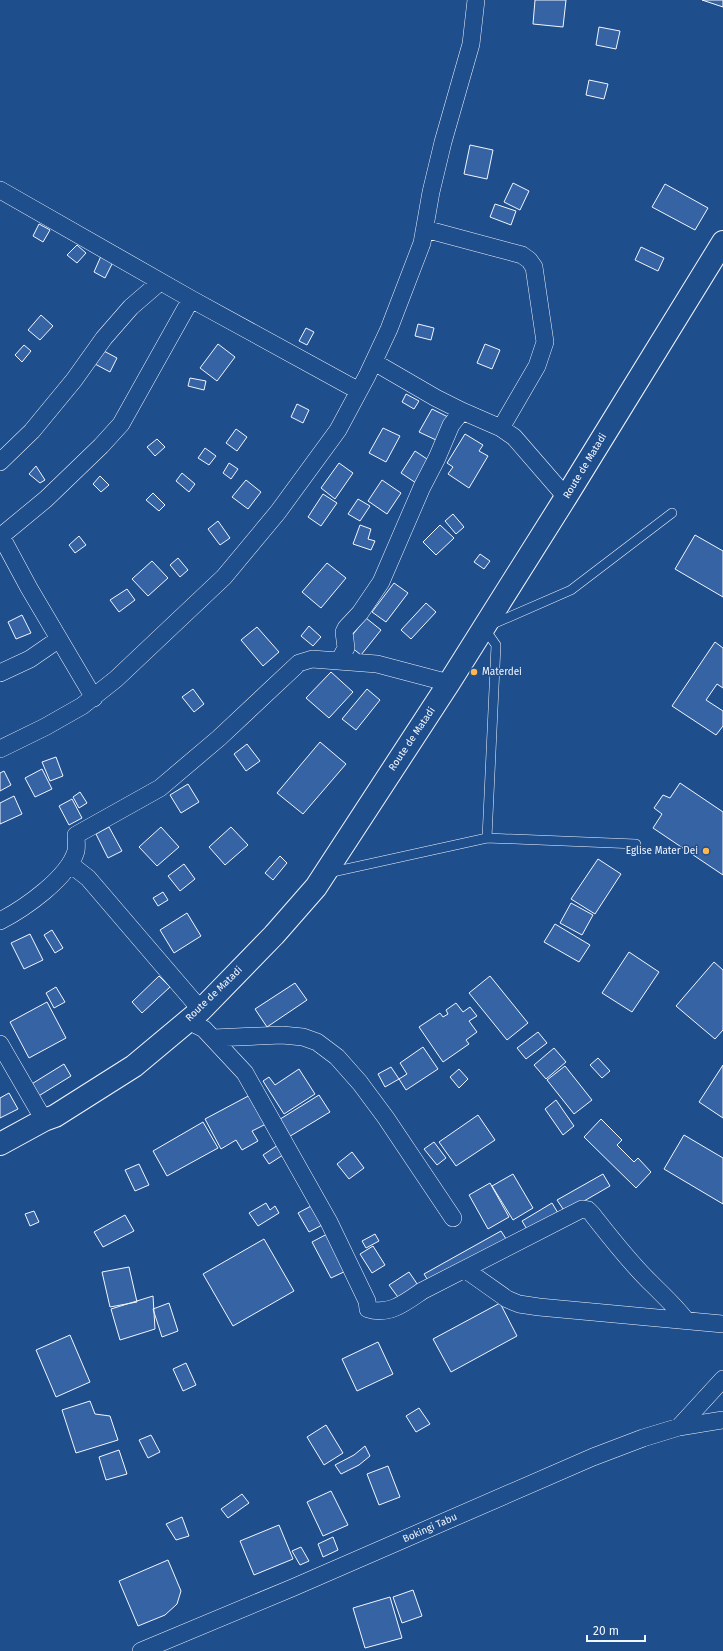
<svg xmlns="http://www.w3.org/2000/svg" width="723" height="1651" viewBox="0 0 723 1651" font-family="'Fira Sans',sans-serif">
  <rect width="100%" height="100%" fill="#1f4e8c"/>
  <path fill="#3563a3" stroke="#f2f6ff" d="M535,0H566L563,27L533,24Z
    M702,0H723V7Z
    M599,27L620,31L616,49L596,45Z
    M589,80L608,84L604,99L586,95Z
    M470,145L493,150L487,179L464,174Z
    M513,183L529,191L520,210L504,202Z
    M665,184L708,208L695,230L652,207Z
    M495,204L516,211L511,225L490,217Z
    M39,224L50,230L43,242L33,236Z
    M77,245L86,253L77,263L67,255Z
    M641,247L664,258L658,271L635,260Z
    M101,256L113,262L105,278L94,272Z
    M41,315L53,326L40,340L28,330Z
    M418,324L434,328L431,340L415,336Z
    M306,328L314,332L307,345L299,341Z
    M218,344L235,357L217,381L200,368Z
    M485,344L500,350L492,369L477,363Z
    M24,345L31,351L22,362L15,355Z
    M102,350L117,358L110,372L95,364Z
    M190,378L206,381L204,390L188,386Z
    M406,394L419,401L414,409L402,402Z
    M297,404L309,410L303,423L291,417Z
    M432,409L448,417L436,440L419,432Z
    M383,428L400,436L386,462L369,453Z
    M236,429L247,437L237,451L226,443Z
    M465,434L483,445L479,451L488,456L469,488L448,474L453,467L447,463Z
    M157,439L165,447L155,456L147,447Z
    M205,448L216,456L209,465L198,458Z
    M415,451L430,461L416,483L401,473Z
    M229,463L238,469L231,479L223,473Z
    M339,463L353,473L335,499L321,488Z
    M36,466L45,480L40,483L29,474Z
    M182,473L195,484L189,492L176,481Z
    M100,476L109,485L101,492L93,484Z
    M246,480L261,492L248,509L232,497Z
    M382,480L401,493L387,514L368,501Z
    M153,493L165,505L159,511L146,500Z
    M323,494L337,503L321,526L308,517Z
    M358,499L370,506L360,521L348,514Z
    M453,514L464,527L456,534L445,521Z
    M218,521L230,538L220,545L208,529Z
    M360,525L371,529L368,539L375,541L371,550L353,544Z
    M440,525L454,538L436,555L423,542Z
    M695,535L723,551V597L675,569Z
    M79,536L86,545L75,553L69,545Z
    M480,554L490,561L484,569L474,562Z
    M178,558L188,570L180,577L170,565Z
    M152,561L168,578L148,596L132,579Z
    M327,563L346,578L321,608L302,592Z
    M394,583L408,593L386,622L372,612Z
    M127,589L135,600L119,612L110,600Z
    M426,603L436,612L411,639L401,630Z
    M22,615L31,633L16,639L8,622Z
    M366,618L381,630L361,655L346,643Z
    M309,626L321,637L313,646L301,636Z
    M257,627L279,652L263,666L241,640Z
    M715,642L723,648V688L717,684L706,700L723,711V726L716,735L672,706Z
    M331,672L353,692L329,718L306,698Z
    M193,689L204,704L194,712L182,697Z
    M367,689L380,700L356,730L342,719Z
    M320,742L346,764L303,814L277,793Z
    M247,744L260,761L246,771L234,754Z
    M56,757L63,776L50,781L42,762Z
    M42,769L52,789L35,797L25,778Z
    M4,771L11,785L0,791V773Z
    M680,783L723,812V875L653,828L662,814L654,808L663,795L670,798Z
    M188,784L199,802L181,813L170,795Z
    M80,792L87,803L79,808L73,797Z
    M14,796L22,814L0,824V803Z
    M72,799L82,818L69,825L59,806Z
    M109,827L122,851L108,858L96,834Z
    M161,827L179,847L157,866L139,847Z
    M231,827L248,845L225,865L209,847Z
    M280,856L287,863L273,880L265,873Z
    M598,859L621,874L595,914L571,899Z
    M184,864L195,879L180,891L168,876Z
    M163,892L168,900L158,906L153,898Z
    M571,903L593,915L582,935L560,923Z
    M187,913L201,936L174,953L160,930Z
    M555,924L590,945L579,962L544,942Z
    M52,930L63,948L55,953L44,935Z
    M30,934L43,960L24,969L11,943Z
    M629,952L659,972L632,1012L602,993Z
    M714,962L723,970V1030L715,1039L676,1006Z
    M159,976L170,987L142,1013L132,1002Z
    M490,976L528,1023L507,1040L469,993Z
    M295,983L307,1000L267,1027L255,1009Z
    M56,987L65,1002L54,1008L46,993Z
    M47,1002L66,1038L29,1058L10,1022Z
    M456,1003L463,1012L470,1007L477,1016L469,1021L477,1032L466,1040L469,1044L443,1062L419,1027L440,1013L443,1017L448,1014L446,1010Z
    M538,1032L547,1043L526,1059L517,1048Z
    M423,1047L438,1069L406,1090L399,1079L407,1074L400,1063Z
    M554,1048L566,1062L546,1079L534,1065Z
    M598,1058L610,1071L602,1078L590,1065Z
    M64,1064L71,1076L37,1097L30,1085Z
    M723,1065V1118L699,1102Z
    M565,1066L592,1100L574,1114L547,1080Z
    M391,1067L399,1079L385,1087L378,1074Z
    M299,1069L315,1094L284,1114L263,1081L269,1077L275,1085Z
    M459,1069L468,1079L459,1088L450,1077Z
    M9,1093L18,1109L0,1118V1098Z
    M252,1094L268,1123L252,1131L258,1141L242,1150L236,1140L221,1149L205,1119Z
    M319,1095L330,1112L287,1138L277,1121Z
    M556,1100L574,1126L563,1135L545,1109Z
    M478,1115L495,1140L456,1166L439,1142Z
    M601,1119L622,1140L617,1145L634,1162L638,1158L651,1172L636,1188L584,1137Z
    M203,1122L218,1148L167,1176L153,1151Z
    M684,1135L723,1158V1204L664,1169Z
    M434,1142L446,1158L437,1165L424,1149Z
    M278,1145L283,1155L269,1164L263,1155Z
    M352,1152L364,1168L349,1179L337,1164Z
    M139,1164L149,1185L135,1191L125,1170Z
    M513,1174L533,1208L513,1220L492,1186Z
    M603,1174L610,1186L565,1212L557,1200Z
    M490,1183L509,1217L488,1229L469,1195Z
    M266,1203L270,1210L275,1206L279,1213L258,1226L249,1213Z
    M552,1203L558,1213L528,1231L522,1221Z
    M313,1205L324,1224L309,1232L298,1213Z
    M34,1211L39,1222L30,1226L25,1214Z
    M125,1215L134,1231L103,1247L94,1232Z
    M501,1231L508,1242L431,1285L424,1274Z
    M329,1233L348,1270L331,1278L312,1242Z
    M375,1234L379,1241L366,1248L362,1241Z
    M264,1239L294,1291L233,1326L203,1274Z
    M373,1246L385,1265L372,1273L360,1254Z
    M129,1267L137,1302L110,1307L102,1272Z
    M409,1272L422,1291L403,1304L389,1285Z
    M153,1296L155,1329L120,1340L111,1309Z
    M169,1303L178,1331L162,1337L153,1309Z
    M500,1303L517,1336L451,1372L433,1339Z
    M70,1335L90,1382L56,1397L36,1350Z
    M378,1342L393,1374L357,1391L342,1359Z
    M186,1363L196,1385L183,1391L173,1369Z
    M90,1401L95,1414L110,1416L118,1440L76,1453L62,1410Z
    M419,1408L430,1424L416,1432L406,1416Z
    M326,1425L343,1453L324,1465L307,1437Z
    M151,1435L160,1452L148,1458L139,1440Z
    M365,1446L370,1456L359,1465L341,1474L335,1465L354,1455Z
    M119,1450L127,1474L106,1480L99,1457Z
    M388,1466L400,1497L379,1505L367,1474Z
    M331,1491L348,1525L323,1536L307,1502Z
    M242,1494L249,1503L228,1518L221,1509Z
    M182,1517L189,1536L176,1540L166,1524Z
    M279,1525L293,1559L254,1575L240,1541Z
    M333,1537L338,1550L323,1557L318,1544Z
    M301,1547L309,1561L300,1565L292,1551Z
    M168,1560L181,1591L177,1604L165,1615L138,1626L119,1581Z
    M413,1590L422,1616L402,1623L393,1597Z
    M390,1597L402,1638L365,1648L353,1608Z"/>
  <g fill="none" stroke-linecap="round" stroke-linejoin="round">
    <defs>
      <path id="lane" d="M636,844L487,838L496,645L484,628L571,590L672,513
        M328,873L487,838"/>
      <path id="street" d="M0,190L191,299L359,391
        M425,229L522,255L529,260L534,267L545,342L537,366L501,428
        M374,362L436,398L462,411
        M0,462L32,431L74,380L104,338L131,307L160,282
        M1,536L29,588L94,698
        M0,537L46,499L101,446L121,424L191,299
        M339,661L346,648L344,632L346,628L360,613L381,582L422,487L437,458L451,425L462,411L501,428L514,437L566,497
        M0,673L30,659L59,639
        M0,749L45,727L82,706L116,679L224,577L278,512L338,430L367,376L389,329L422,243L431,192L443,142L471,44L476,0
        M70,864L88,878L201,1010
        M0,921C25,908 68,878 76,851C77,846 76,840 76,835L160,788L219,738L299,663L312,659L377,664L449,683
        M188,1021L204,1029L245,1073L329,1222L367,1301L368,1309C389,1316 406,1302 422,1291L582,1209L588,1210L592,1214C611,1238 630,1263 652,1284C665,1297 674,1305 686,1320
        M213,1038L282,1035L303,1037L317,1042L337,1057L360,1083L386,1118L453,1218
        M0,1044L44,1120
        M466,1270L507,1299L519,1304L539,1307L723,1324
        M679,1427L723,1379
        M141,1651L292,1588L593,1457L643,1438L679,1427L723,1420"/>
      <path id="highway" d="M0,1144L44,1120L55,1116L134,1066L201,1010L274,935L316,887L449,683L566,497L723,242"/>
    </defs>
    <use href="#lane" stroke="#f2f6ff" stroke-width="10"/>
    <use href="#street" stroke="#f2f6ff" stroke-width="18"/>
    <use href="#highway" stroke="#f2f6ff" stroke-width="24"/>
    <use href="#lane" stroke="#1f4e8c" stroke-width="9"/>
    <use href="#street" stroke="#1f4e8c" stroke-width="17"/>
    <use href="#highway" stroke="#1f4e8c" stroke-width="22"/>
  </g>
  <g fill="#ffb74d" stroke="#1f4e8c" stroke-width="1.5">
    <circle cx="474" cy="672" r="4"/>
    <circle cx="706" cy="851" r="4"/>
  </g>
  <g text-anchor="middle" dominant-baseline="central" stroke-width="3" stroke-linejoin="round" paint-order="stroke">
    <g font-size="10" fill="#f2f6ff" stroke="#1f4e8c">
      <text transform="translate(585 466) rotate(-59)">Route de Matadi</text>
      <text transform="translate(412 739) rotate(-56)">Route de Matadi</text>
      <text transform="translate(214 994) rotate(-44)">Route de Matadi</text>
      <text transform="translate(430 1528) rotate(-24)">Bokingi Tabu</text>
    </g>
    <g font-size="10" fill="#f2f6ff" stroke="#1f4e8c" text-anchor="start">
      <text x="482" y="672">Materdei</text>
      <text x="698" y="851" text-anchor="end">Eglise Mater Dei</text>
    </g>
  </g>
  <path d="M587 1635v6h58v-6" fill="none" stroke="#f2f6ff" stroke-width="2"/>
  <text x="593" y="1635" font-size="12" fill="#f2f6ff" stroke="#1f4e8c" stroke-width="3" paint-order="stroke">20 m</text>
</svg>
